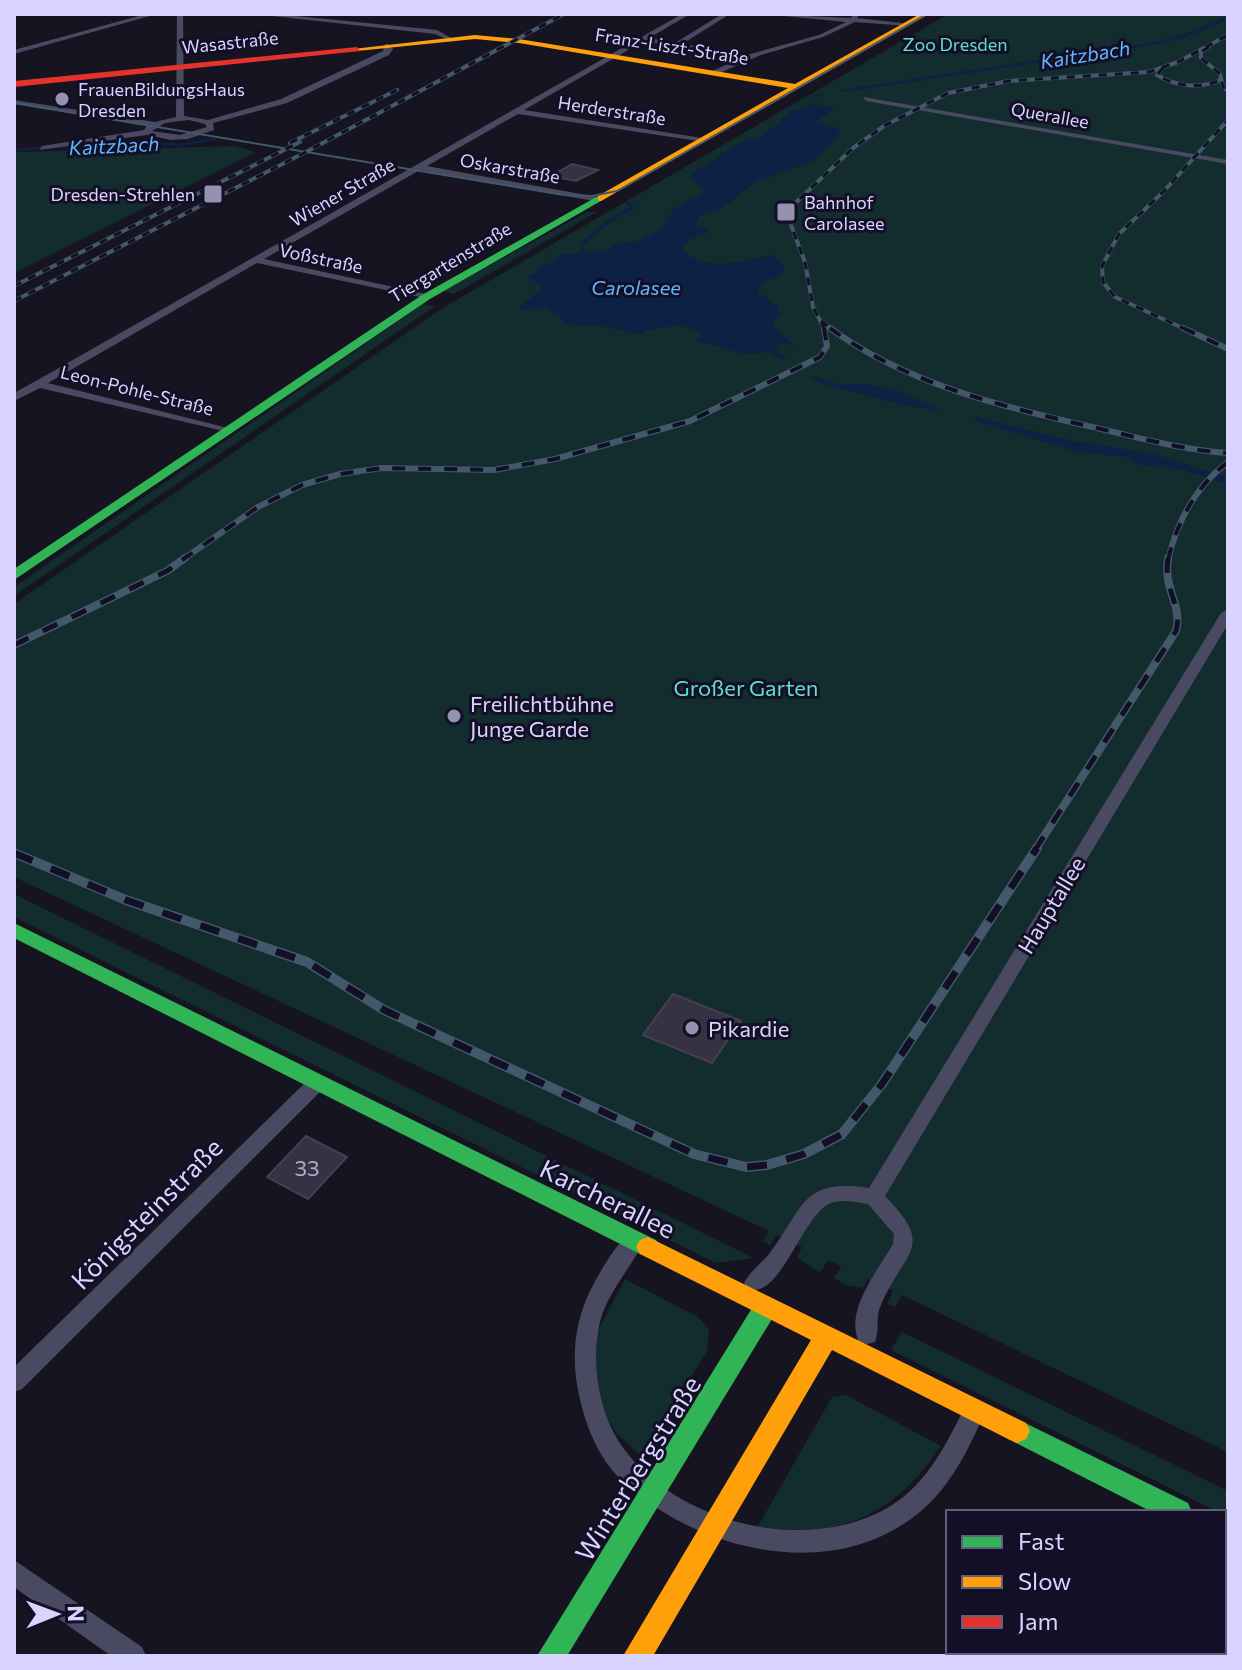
<svg xmlns="http://www.w3.org/2000/svg" width="1242" height="1670" viewBox="0 0 1242 1670" font-family="Commissioner,sans-serif">
  <rect width="100%" height="100%" fill="#161421"/>
  <path fill="#132c2d" d="M948,14H1228V1452L902,1295L895,1307L887,1304L893,1291L868,1279L863,1288L846,1285L834,1278L841,1266L828,1260L820,1273L797,1257L802,1247L777,1235L770,1245L763,1241L769,1231L14,877V604L441,309Z
    M235,146L256,152L14,273V152Z
    M587,212H597L454,294L443,291Z
    M423,304L435,306L14,596V587Z
    M14,894L754,1258L716,1263L14,917Z
    M625,1279L698,1317L709,1329L707,1351L642,1457L616,1433L601,1409L596,1374L595,1336Z
    M902,1332L1228,1491V1517L1224,1512H1218L891,1350Z
    M846,1395L941,1446C895,1515 840,1540 757,1528L832,1397Z"/>
  <path fill="#0d2144" d="M812,104L835,108L817,121L841,129L835,140L813,161L755,182L721,209L700,215L695,224L708,229V232L691,239L682,248C701,275 746,260 772,255L785,267L781,275L762,283L757,292L776,305L780,314L772,325L795,346L781,342L774,348L788,359H781L769,352L744,354L698,341L701,335C688,320 662,328 645,331L642,334C627,333 611,327 596,326C584,325 575,326 563,323L561,316L544,308L520,309L524,303L541,290L542,286L527,277L563,254L606,251L614,245L634,242L664,228L674,209L705,192L692,179V174L739,143L764,135L792,111Z
    M814,376L836,384H869L898,391L942,410L906,406L820,383L810,377Z
    M976,417L1073,441L1153,454L1228,478V484L1175,468L1143,466L1128,457L1078,452L973,420Z"/>
  <g fill="none" stroke-linecap="round" stroke-linejoin="round">
    <path stroke="#0d2144" stroke-width="3" d="M843,91L1156,43L1187,35L1228,18
      M815,96L820,95
      M14,150L136,141L180,145L215,139
      M583,254L582,244C598,230 614,215 633,208L627,203"/>
  </g>
  <path fill="#343243" stroke="#433f54" stroke-width="2" d="M572,164L598,170L576,181L551,176Z
    M673,994L741,1021L712,1063L643,1035Z
    M306,1136L347,1157L308,1199L267,1177Z"/>
  <g fill="none" stroke-linecap="round" stroke-linejoin="round">
    <path fill="#4a4962" fill-rule="evenodd" d="M146,14H157L14,54V50Z
      M177,14H183L184,116L208,120L281,99L383,51L385,44H389L393,49L389,55L287,103L213,123L214,130L188,139L171,140L147,135L39,150L42,146L144,130L147,125L14,104V100L155,122L176,117ZM189,120L205,124L207,127L180,135L152,131L165,123Z
      M253,14H276L437,30L453,39L448,40L435,34Z
      M682,14H690L649,38L675,43L722,14H730L682,44L747,55L819,35L846,22L763,14L851,18L853,14H859L857,18L911,24L908,26L855,22L823,37L761,55L715,75L712,71L740,59L644,41L524,110L702,138L705,142L518,114L427,166L597,197L600,198V202L420,170L264,259L426,294L429,295V299L257,263L48,383L232,429V433L40,388L14,401V393L34,382Z
      M863,97L1228,160V164L866,101Z
      M1228,609V624L885,1196C937,1249 904,1250 881,1305C875,1316 880,1330 875,1342L867,1344L859,1342C844,1310 878,1271 893,1244L894,1234L868,1204C856,1202 843,1199 831,1203C803,1213 780,1301 748,1289L744,1283C750,1271 761,1264 769,1254C804,1209 800,1178 869,1188L1221,613Z
      M317,1076L324,1078L326,1083L324,1088L22,1389L14,1392V1367L310,1078Z
      M634,1232L641,1235L644,1241C629,1272 603,1296 598,1332C592,1370 600,1417 624,1449C680,1525 811,1556 892,1505C929,1482 948,1440 967,1403L975,1400L983,1403L986,1410C970,1446 952,1485 921,1511C847,1574 737,1559 660,1510C640,1498 620,1482 606,1462C593,1443 584,1419 579,1395C571,1358 574,1323 591,1289C599,1274 618,1238 634,1232Z
      M14,1560L142,1647L146,1656H111L14,1587Z"/>
    <path fill="#30b455" fill-rule="evenodd" d="M598,196L606,198L430,299L14,580V569L422,295Z
      M14,923L656,1240L660,1247L656,1254L648,1257L640,1254L14,938Z
      M766,1297L775,1300L778,1307L775,1314L567,1656H537L757,1300Z
      M1017,1419L1188,1503L1192,1512H1152L1008,1439L1004,1431L1008,1423Z
      M1224,1522L1228,1524V1550L1224,1548Z"/>
    <path fill="#ff9f0a" fill-rule="evenodd" d="M920,14H929L601,201L598,200V196L788,88L519,43L475,39L357,51L353,49L475,35L519,39L795,84Z
      M648,1237L1026,1423L1030,1431L1026,1439L1017,1443L1008,1439L832,1350L653,1656H623L811,1340L640,1254L636,1247L640,1240Z"/>
    <path fill="#e5322d" fill-rule="evenodd" d="M357,47L360,51L14,87V81Z"/>
    <path stroke="#43596b" stroke-width="2" d="M14,103L564,195L592,196L617,191L927,14"/>
    <defs>
      <path id="rail-far3" d="M1209,47L1201,52V58L1220,74L1223,87L1228,91
        M1163,68L1157,75C1177,87 1200,89 1221,80
        M290,143L397,90
        M14,286L300,142
        M14,301L304,153L564,14
        M821,321L833,330
        M825,330L813,307L805,262L786,212L853,148L884,126L948,93L1009,81L1149,72L1178,62L1228,35
        M1187,330L1115,297L1103,282L1102,266L1119,234L1164,191L1228,120"/>
      <path id="rail-far2" d="M830,328C907,385 1005,407 1097,428C1140,438 1183,450 1228,453
        M1183,328L1228,349
        M182,560L258,507L302,485L340,474L382,468L494,470L555,459L690,421L820,357L827,346L824,328
        M1168,560C1177,522 1196,486 1228,462"/>
      <path id="rail-far1" d="M14,645L167,571L185,558
        M1035,850L1176,631C1183,605 1163,591 1168,558"/>
      <path id="rail" d="M14,853L126,900L307,962L384,1010L694,1154L746,1167L767,1165L804,1154L842,1134L882,1084L1037,848"/>
    </defs>
    <use href="#rail-far3" stroke="#43596b" stroke-width="4"/>
    <use href="#rail-far2" stroke="#43596b" stroke-width="6"/>
    <use href="#rail-far1" stroke="#43596b" stroke-width="8"/>
    <use href="#rail" stroke="#43596b" stroke-width="10"/>
    <use href="#rail-far3" stroke="#130f26" stroke-width="3" stroke-dasharray="8" stroke-linecap="butt"/>
    <use href="#rail-far2" stroke="#130f26" stroke-width="4" stroke-dasharray="13" stroke-linecap="butt"/>
    <use href="#rail-far1" stroke="#130f26" stroke-width="5" stroke-dasharray="16" stroke-linecap="butt"/>
    <use href="#rail" stroke="#130f26" stroke-width="7" stroke-dasharray="20" stroke-linecap="butt"/>
  </g>
  <g fill="#9591b1" stroke="#130f26" stroke-width="3">
    <circle cx="62" cy="99" r="8"/>
    <rect x="203" y="184" width="20" height="20" rx="4"/>
    <rect x="776" y="202" width="20" height="20" rx="4"/>
    <circle cx="454" cy="716" r="8"/>
    <circle cx="692" cy="1028" r="8"/>
  </g>
  <g text-anchor="middle" dominant-baseline="central" stroke-width="6" stroke-linejoin="round" paint-order="stroke">
    <g font-size="18" fill="#d9d4ff" stroke="#130f26">
      <text transform="translate(230 42) rotate(-6)">Wasastraße</text>
      <text transform="translate(672 46) rotate(9)">Franz-Liszt-Straße</text>
      <text transform="translate(612 110) rotate(9)">Herderstraße</text>
      <text transform="translate(1050 115) rotate(10)">Querallee</text>
      <text transform="translate(510 168) rotate(10)">Oskarstraße</text>
      <text transform="translate(342 192) rotate(-30)">Wiener Straße</text>
      <text transform="translate(321 258) rotate(12)">Voßstraße</text>
      <text transform="translate(450 262) rotate(-31)">Tiergartenstraße</text>
      <text transform="translate(137 390) rotate(14)">Leon-Pohle-Straße</text>
    </g>
    <g font-size="18" fill="#5fe0c0" stroke="#130f26">
      <text x="955" y="44">Zoo Dresden</text>
    </g>
    <g font-size="18" fill="#d9d4ff" stroke="#130f26" text-anchor="start">
      <text x="78" y="89">FrauenBildungsHaus<tspan x="78" dy="21">Dresden</tspan></text>
      <text x="195" y="194" text-anchor="end">Dresden-Strehlen</text>
      <text x="804" y="202">Bahnhof<tspan x="804" dy="21">Carolasee</tspan></text>
    </g>
    <g font-size="20" font-style="italic" fill="#62b6ff" stroke="#130f26">
      <text transform="translate(1085 54) rotate(-9)">Kaitzbach</text>
      <text transform="translate(114 145) rotate(-3)">Kaitzbach</text>
      <text x="636" y="287">Carolasee</text>
    </g>
    <g font-size="22" fill="#5fe0c0" stroke="#130f26">
      <text x="746" y="687">Großer Garten</text>
    </g>
    <g font-size="22" fill="#d9d4ff" stroke="#130f26" text-anchor="start">
      <text x="470" y="703">Freilichtbühne<tspan x="470" dy="25">Junge Garde</tspan></text>
      <text x="708" y="1028">Pikardie</text>
    </g>
    <g font-size="22" fill="#d9d4ff" stroke="#130f26">
      <text transform="translate(1051 905) rotate(-59)">Hauptallee</text>
    </g>
    <g font-size="22" fill="#b0acd0">
      <text x="307" y="1167">33</text>
    </g>
    <g font-size="26" fill="#d9d4ff" stroke="#130f26">
      <text transform="translate(608 1198) rotate(26)">Karcherallee</text>
      <text transform="translate(146 1213) rotate(-45)">Königsteinstraße</text>
      <text transform="translate(637 1468) rotate(-58)">Winterbergstraße</text>
    </g>
  </g>
  <rect width="1242" height="1670" fill="none" stroke="#d9d4ff" stroke-width="32"/>
  <rect x="946" y="1510" width="280" height="144" fill="#130f26" stroke="#625e7d" stroke-width="2"/>
  <rect x="962" y="1536" width="40" height="12" fill="#30b455" stroke="#625e7d" stroke-width="2"/>
  <text x="1018" y="1550" font-size="24" fill="#d9d4ff">Fast</text>
  <rect x="962" y="1576" width="40" height="12" fill="#ff9f0a" stroke="#625e7d" stroke-width="2"/>
  <text x="1018" y="1590" font-size="24" fill="#d9d4ff">Slow</text>
  <rect x="962" y="1616" width="40" height="12" fill="#e5322d" stroke="#625e7d" stroke-width="2"/>
  <text x="1018" y="1630" font-size="24" fill="#d9d4ff">Jam</text>
  <g transform="translate(56 1614) rotate(89)" stroke="#130f26" stroke-width="6" paint-order="stroke">
  <path d="M0-6L14 30L0 20L-14 30Z" fill="#d9d4ff"/>
  <text y="-12" font-size="22" font-weight="bold" text-anchor="middle" fill="#d9d4ff">N</text>
  </g>
</svg>
